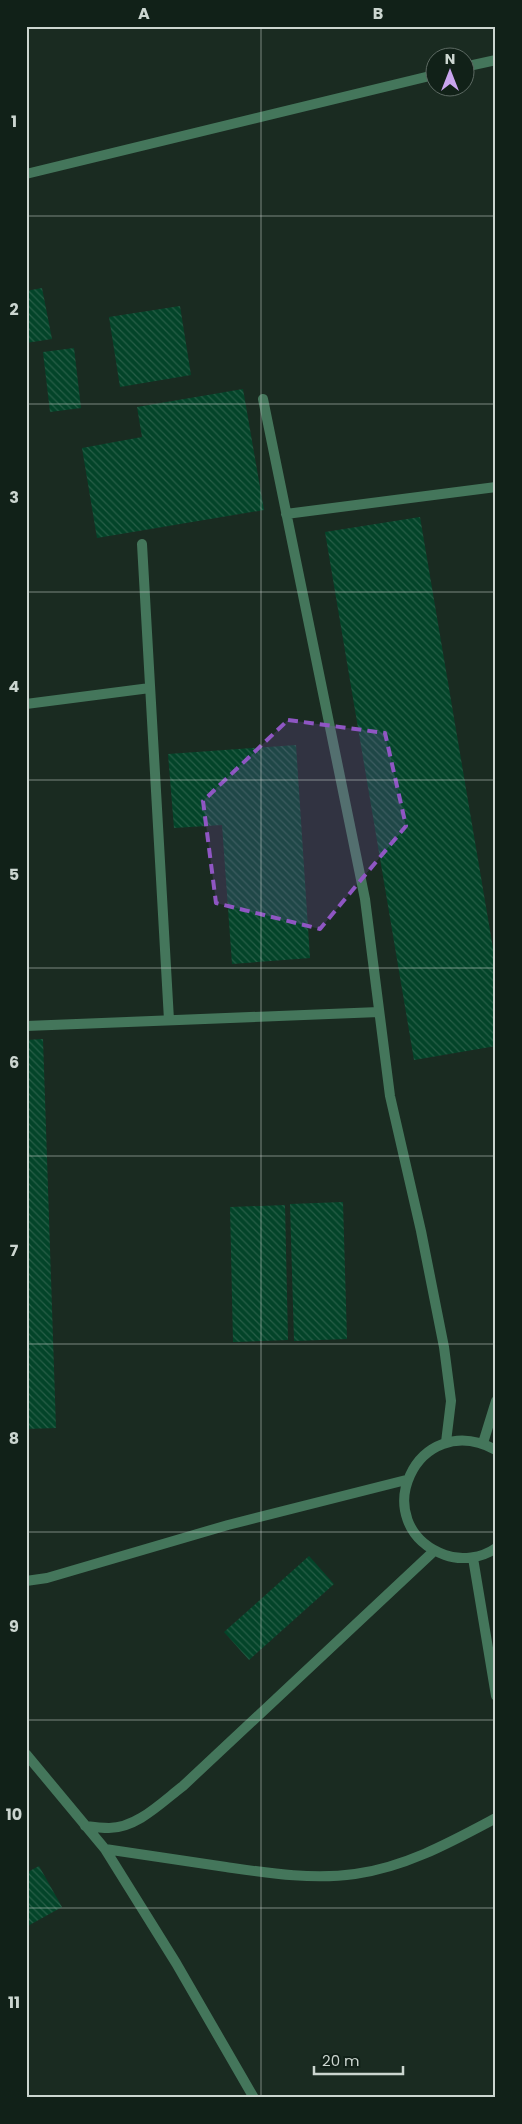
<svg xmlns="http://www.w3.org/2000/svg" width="522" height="2124" viewBox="0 0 522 2124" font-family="Poppins,sans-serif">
  <defs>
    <pattern id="building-back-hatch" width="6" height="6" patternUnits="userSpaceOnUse" patternTransform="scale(1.25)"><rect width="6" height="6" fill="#034429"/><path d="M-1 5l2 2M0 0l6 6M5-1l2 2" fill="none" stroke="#275e47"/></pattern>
  </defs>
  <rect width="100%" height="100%" fill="#1a2b21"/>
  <path fill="url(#building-back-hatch)" d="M42,288L52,339L26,343V291Z
    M180,306L191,375L120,387L109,317Z
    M74,348L81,408L50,412L43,352Z
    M243,389L264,510L97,538L82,448L142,437L137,407Z
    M420,517L496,966V1046L414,1060L325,532Z
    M296,745L310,958L232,964L222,825L174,828L168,754Z
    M43,1039L56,1428L26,1429V1040Z
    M343,1202L347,1339L294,1341L290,1204Z
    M285,1205L288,1340L233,1342L230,1207Z
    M309,1556L334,1584L249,1660L224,1632Z
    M39,1866L62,1907L26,1927V1873Z"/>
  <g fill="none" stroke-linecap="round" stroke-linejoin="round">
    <path stroke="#44765b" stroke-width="10" d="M464,67L496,60
      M26,174L434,75
      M263,399L365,899L390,1096L421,1231L444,1347L451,1401L446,1442
      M286,514L496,487
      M142,544L169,1020
      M26,704L150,688
      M26,1026L379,1012
      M483,1443L496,1401
      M496,1450C416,1407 364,1525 445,1555C461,1561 482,1558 496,1548
      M473,1558L496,1696
      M26,1581L47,1578L228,1525L406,1480
      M26,1754L105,1849L176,1963L254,2098
      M85,1826C93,1827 101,1828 109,1828C137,1828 162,1802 183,1786L434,1551
      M105,1849C145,1855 185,1861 226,1867C268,1873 312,1880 355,1874C406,1867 451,1842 496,1818"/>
  </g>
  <path fill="#8f56c3" fill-opacity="0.2" stroke="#8f56c3" stroke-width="4" stroke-dasharray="10 6" stroke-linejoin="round" d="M288,720L385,733L406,826L320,929L216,903L203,801Z"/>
  <path fill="none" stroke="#ccd6d0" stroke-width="1" stroke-opacity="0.55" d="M261,26V2098M26,216H496M26,404H496M26,592H496M26,780H496M26,968H496M26,1156H496M26,1344H496M26,1532H496M26,1720H496M26,1908H496"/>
  <rect width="522" height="2124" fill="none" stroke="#112118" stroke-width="55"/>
  <g transform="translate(450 72)"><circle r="24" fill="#112118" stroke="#5c6962"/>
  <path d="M0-4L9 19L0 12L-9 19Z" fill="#c9a5ee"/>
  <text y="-8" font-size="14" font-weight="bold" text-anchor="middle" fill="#ccd6d0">N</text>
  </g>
  <path d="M314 2066v8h89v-8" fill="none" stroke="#ccd6d0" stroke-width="2.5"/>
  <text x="322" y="2066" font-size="15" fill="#ccd6d0" stroke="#112118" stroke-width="4" paint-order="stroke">20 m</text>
  <rect x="28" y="28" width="466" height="2068" fill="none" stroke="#ccd6d0" stroke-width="2"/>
  <g font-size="16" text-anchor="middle" font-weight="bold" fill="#ccd6d0">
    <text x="144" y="19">A</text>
    <text x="378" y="19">B</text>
    <text x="14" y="127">1</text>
    <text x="14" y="315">2</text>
    <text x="14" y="503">3</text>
    <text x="14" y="692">4</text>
    <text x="14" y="880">5</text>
    <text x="14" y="1068">6</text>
    <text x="14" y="1256">7</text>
    <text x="14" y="1444">8</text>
    <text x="14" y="1632">9</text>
    <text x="14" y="1820">10</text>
    <text x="14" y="2008">11</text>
  </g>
</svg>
